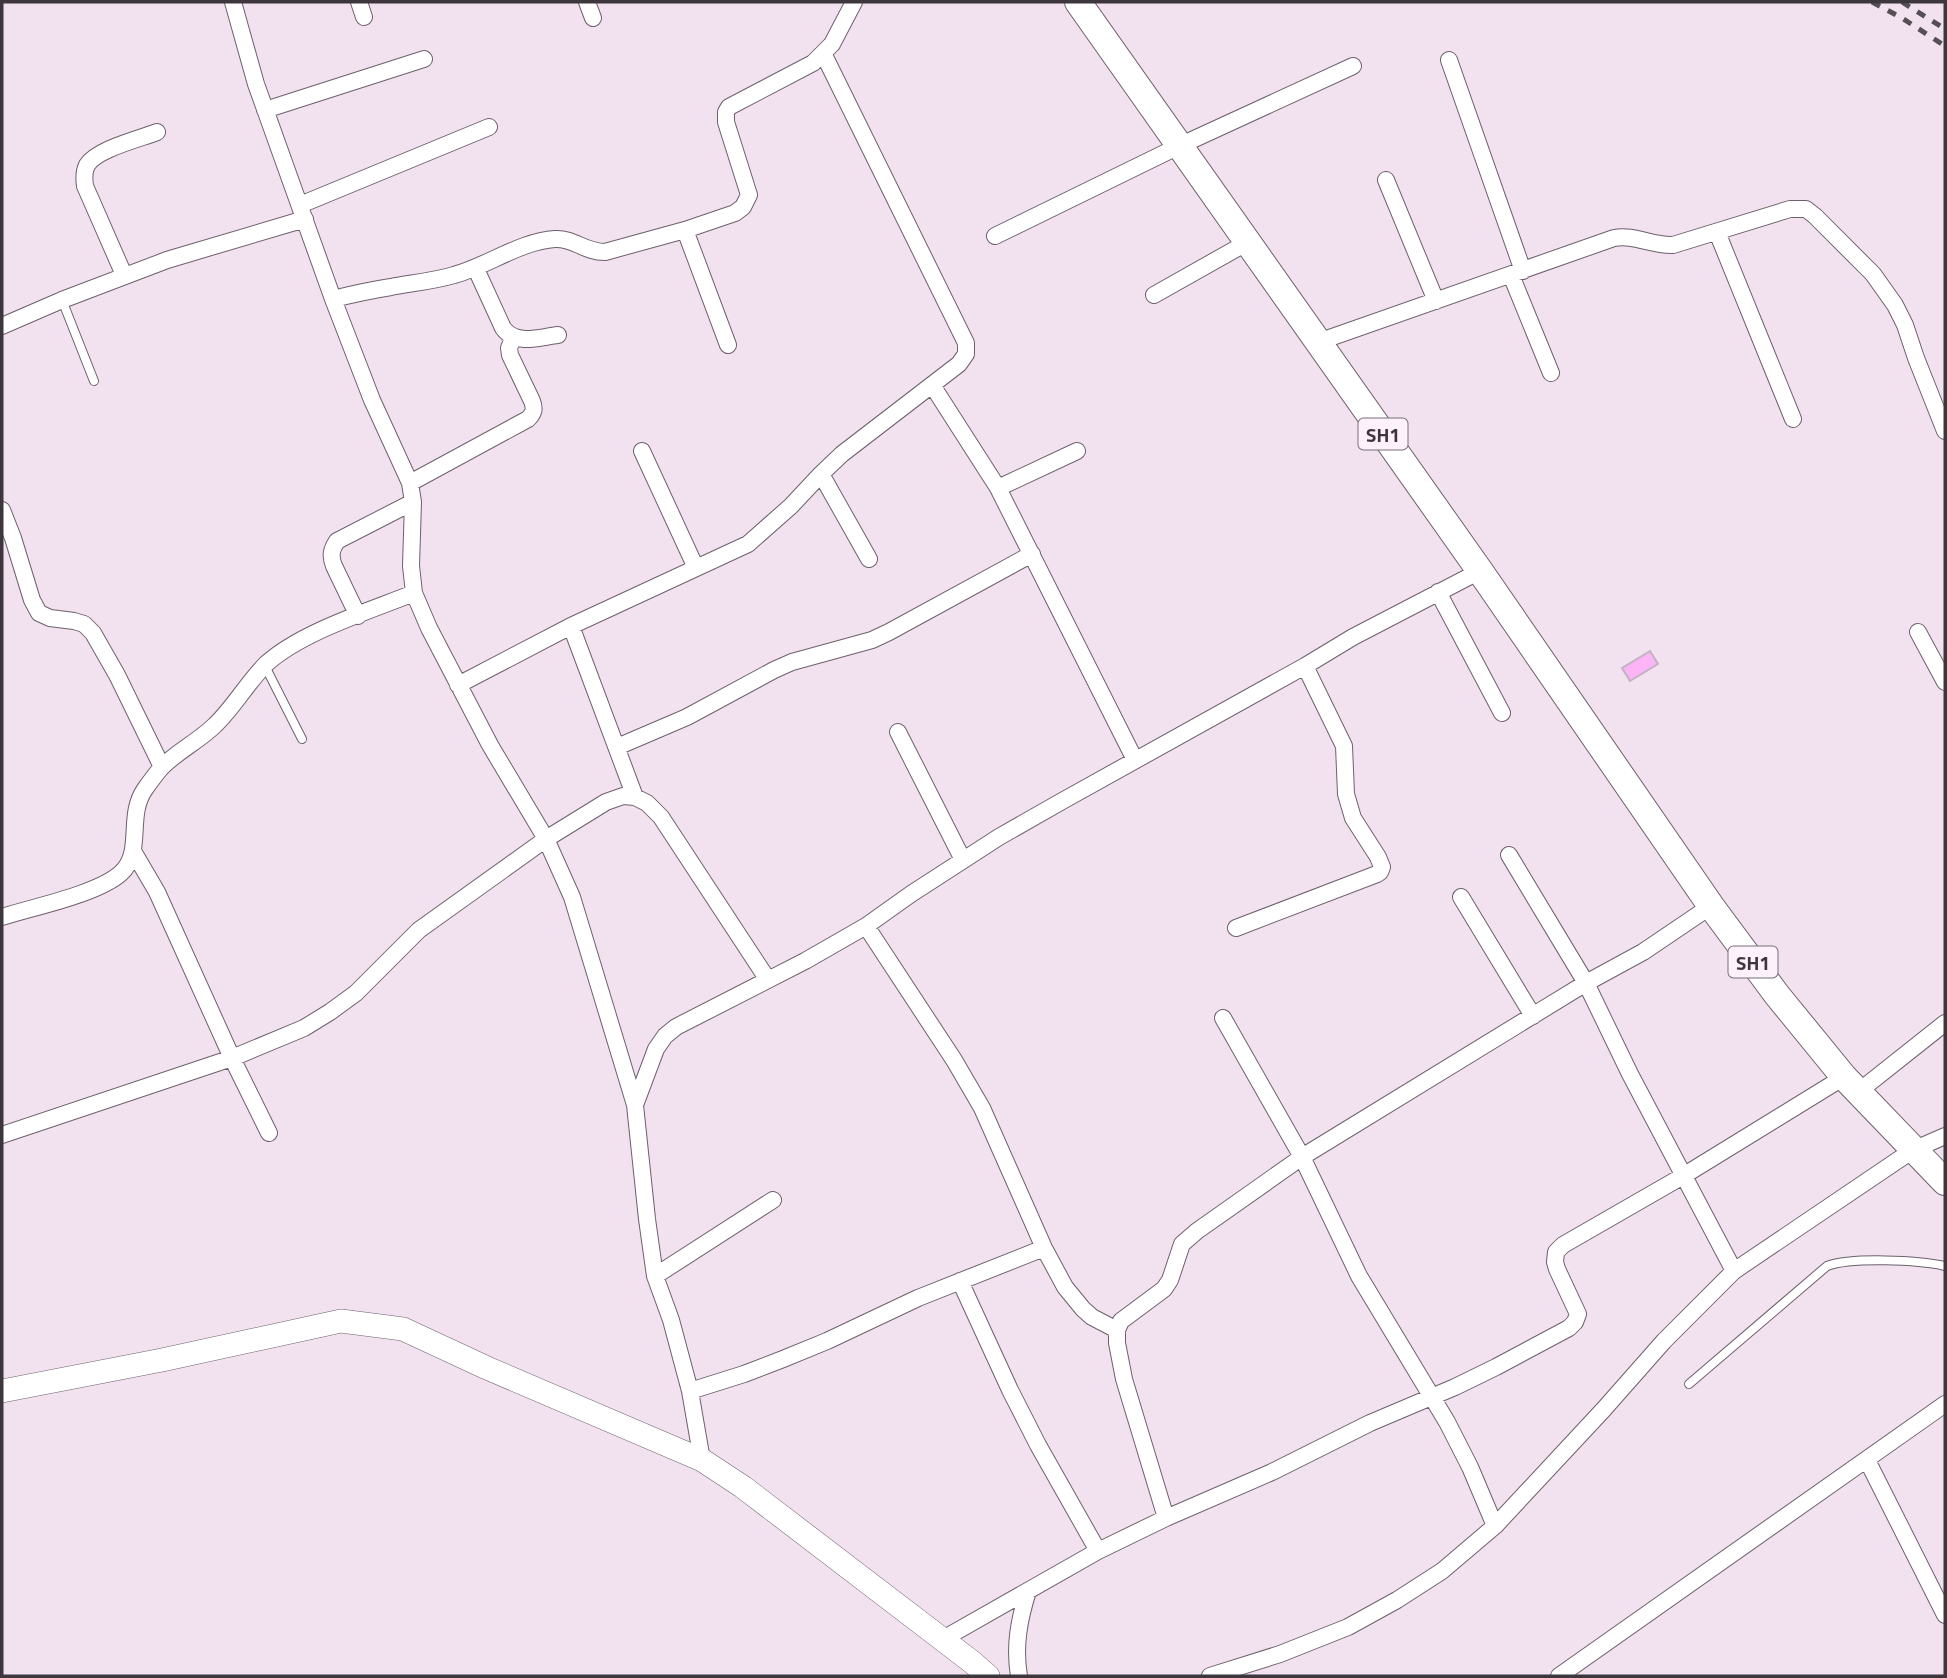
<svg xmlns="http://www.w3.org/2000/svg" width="1947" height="1678" viewBox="0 0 1947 1678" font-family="'Titillium Web',sans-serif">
  <rect width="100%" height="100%" fill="#f2e2f0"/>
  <path fill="#fbb4f5" stroke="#c2b3c0" stroke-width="2" d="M1650,651L1658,664L1630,681L1622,668Z"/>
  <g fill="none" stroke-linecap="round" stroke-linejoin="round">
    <defs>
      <path id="lane" d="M62,300L94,381
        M265,666L302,739
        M1689,1384L1827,1266C1852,1257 1918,1260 1945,1266"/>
      <path id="street" d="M233,2L256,84L333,299L372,400L410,483L413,502L411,566L414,593L429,628L490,745L546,839L572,897L635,1105
        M359,2L364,17
        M587,2L593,18
        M1449,60L1523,271
        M265,110L424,59
        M1386,180L1436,301
        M300,205L489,127
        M685,230L728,345
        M1717,232L1793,419
        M995,236L1179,146L1353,66
        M476,269L503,328C516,346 539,337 558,335
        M124,275L85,186C84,179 84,171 87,165C97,149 139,139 157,132
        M1511,275L1551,373
        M1154,295L1248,242
        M333,299C353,294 372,290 391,287C412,283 434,281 454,275C487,266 521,241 555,239C574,238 584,252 605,252L685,230L735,213L743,207L749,195L726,122V112L729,107L813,63L832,44L854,2
        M2,326L62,300L167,260L305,219
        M1318,342L1614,238C1634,234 1652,246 1673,245L1790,209H1806L1815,216L1873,274L1895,305L1905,325L1916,358L1945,431
        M932,385L998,488
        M642,451L696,568
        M1077,451L998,488L1135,760
        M821,474L869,559
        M410,483L528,419C534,413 535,409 532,401L510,355L509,348L513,338
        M2,510L13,538L32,600L39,613L50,618L74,621L84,624L93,633L117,675L162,767
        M1438,592L1502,713
        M358,616L334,566C330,556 331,550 337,541L413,502
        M571,626L635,797
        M1918,632L1945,682
        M458,685L571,626L748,544L791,506L821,474L842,454L959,364L966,354V343L823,53
        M898,732L963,860
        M617,747L687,717L774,670L792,662L872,640L889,632L1032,554
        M133,851L157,892L232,1058L269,1133
        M1509,855L1586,983L1630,1074L1734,1271
        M1461,897L1533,1016
        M2,917C33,907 98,894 121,873C144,852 126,816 145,789C150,782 155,775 161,768C176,752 199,741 215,725C234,707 247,683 266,664C301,632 369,611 414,593
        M866,926L954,1060L982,1108L1044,1248L1065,1287L1083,1309L1092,1317L1117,1330
        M1236,928L1377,874L1380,872L1382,867L1378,857L1353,818L1346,794L1344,746L1305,666
        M1223,1018L1302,1157L1359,1276L1447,1422L1470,1467L1495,1526
        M1858,1092L1945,1023
        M2,1135L232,1058L304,1028L330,1012L356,993L419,930L546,839L606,802L623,796L635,797L647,803L661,817L768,980
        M655,1276L773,1200
        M960,1281L1010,1390L1038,1445L1098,1551
        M690,1391L744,1374L783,1359L827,1341L918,1298L1044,1248
        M702,1460L690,1391L671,1320L655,1276L647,1219L635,1105L656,1049L665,1036L676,1027L805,961L866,926L911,894L999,837L1064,800L1305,666L1353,637L1480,571
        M1867,1460L1945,1615
        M1166,1518L1124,1379L1117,1343V1330L1121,1321L1164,1289L1170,1280L1182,1244L1197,1231L1302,1157L1586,983L1643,952L1711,906
        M943,1639L1098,1551L1166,1518L1272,1472L1370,1423L1455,1387L1496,1367L1569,1328L1575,1322L1578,1314L1557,1269L1555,1262L1556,1252L1563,1245L1683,1176L1844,1077
        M1019,1676C1014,1646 1019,1620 1028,1591
        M1210,1676L1280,1654L1348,1627L1397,1600L1442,1571L1495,1526L1604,1409L1664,1341L1734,1271L1913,1150L1945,1136
        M1559,1676L1945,1404"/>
      <path id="secondary" d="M2,1391L162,1360L341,1321L403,1329L487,1368L702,1460L743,1487L972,1662L988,1676"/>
      <path id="primary" d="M1078,2L1480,571L1711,906L1777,995L1844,1077L1945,1182"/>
    </defs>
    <use href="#lane" stroke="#6d606c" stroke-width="10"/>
    <use href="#street" stroke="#6d606c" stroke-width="18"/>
    <use href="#secondary" stroke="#6d606c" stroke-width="24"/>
    <use href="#primary" stroke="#6d606c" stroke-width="28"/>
    <use href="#lane" stroke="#fff" stroke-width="8"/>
    <use href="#street" stroke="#fff" stroke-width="16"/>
    <use href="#secondary" stroke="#fff" stroke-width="23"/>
    <use href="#primary" stroke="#fff" stroke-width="26"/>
    <path stroke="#574f56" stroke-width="5" stroke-dasharray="9 9" stroke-linecap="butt" d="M1872,2L1902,18L1945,46
      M1902,2L1945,29"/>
  </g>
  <g text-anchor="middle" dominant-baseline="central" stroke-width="5" stroke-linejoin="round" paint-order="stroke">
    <g fill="#fdf1fc" stroke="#776e76" stroke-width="2">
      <rect x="1358.5" y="418.5" width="49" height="31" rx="5"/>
      <rect x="1728.5" y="946.5" width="49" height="31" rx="5"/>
    </g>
    <g font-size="19" font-weight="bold" fill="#3d363c">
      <text x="1383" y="434">SH1</text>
      <text x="1753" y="962">SH1</text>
    </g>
  </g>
  <rect width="1947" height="1678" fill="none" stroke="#3d363c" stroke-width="7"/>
</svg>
